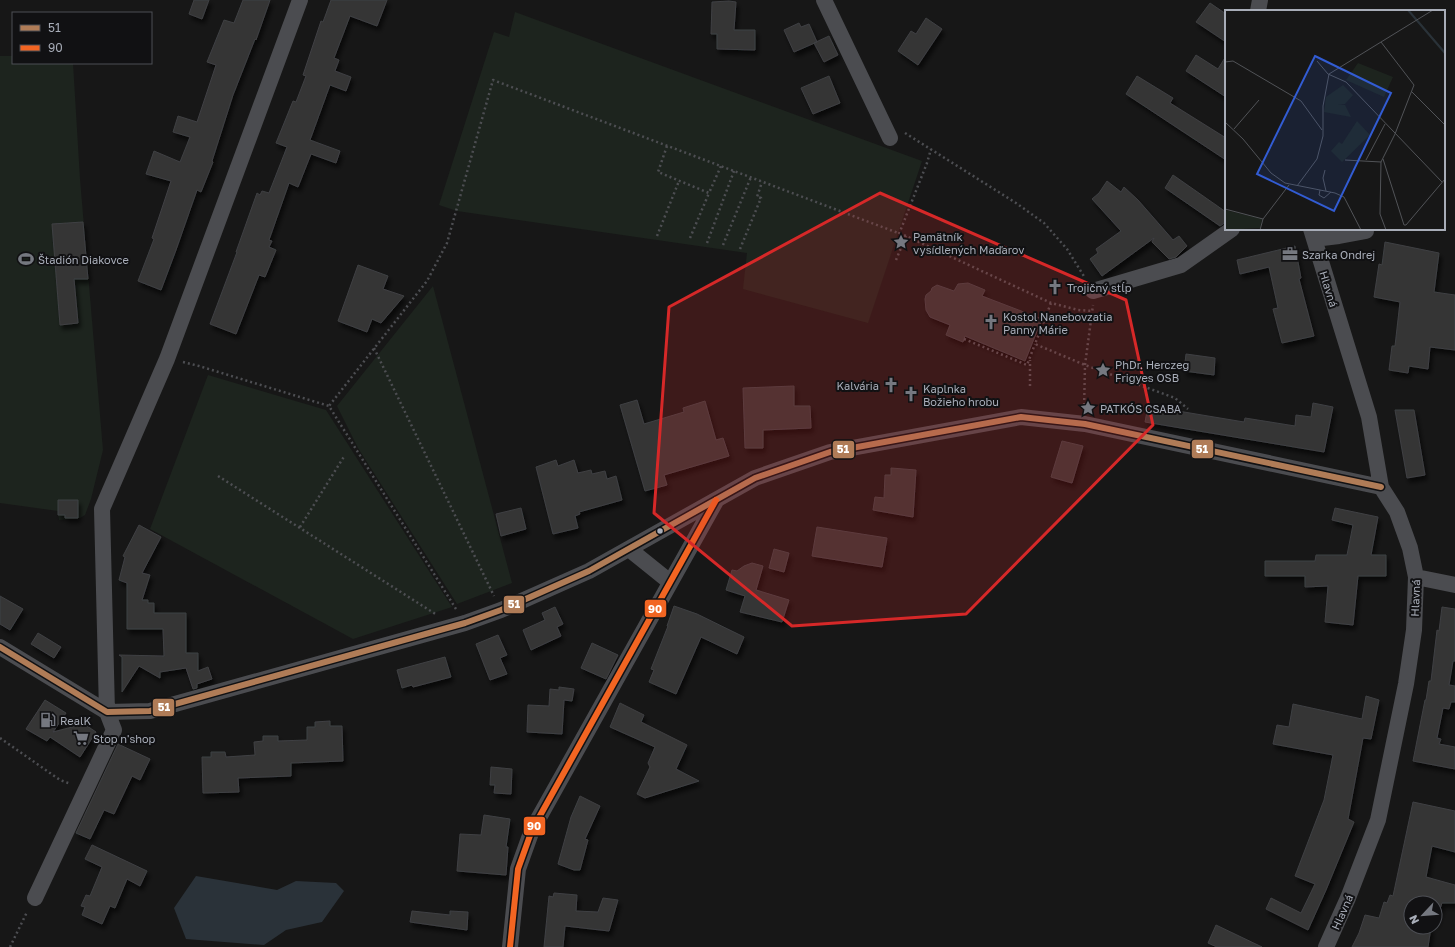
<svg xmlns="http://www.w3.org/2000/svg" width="1455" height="947" viewBox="0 0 1455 947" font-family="'Golos Text',sans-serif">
  <defs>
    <filter id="shadow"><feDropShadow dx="2.5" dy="4.5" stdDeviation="2" flood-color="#0009"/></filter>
  </defs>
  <rect width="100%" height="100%" fill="#171717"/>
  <path fill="#1d241e" d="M515,12L922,161L868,323L743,289L747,253L457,211L439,205L494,32L509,37Z
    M0,56H13V63H73L80,179L103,450L91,499L85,515L80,518L59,520L58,511L0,503Z
    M433,286L512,583L457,604L358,448L337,406Z
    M208,375L326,410L452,607L353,639L150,529Z"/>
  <path fill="#2a3239" d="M196,876L277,890L296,881L336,883L344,891L322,922L286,930L264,945L186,939L174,908Z"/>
  <path fill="#353536" stroke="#3f4043" filter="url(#shadow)" d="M194,0H209L202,19L189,14Z
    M243,0H270L256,40L255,39L233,95L212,161L213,162L201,192L197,190L176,250L161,290L138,281L154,239L152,238L171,181L146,174L154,151L180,162L190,137L173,132L178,116L197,122L216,65L207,62L224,20L234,23Z
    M331,0H387L377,26L350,16L334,58L339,60L335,71L351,77L346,91L330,85L310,140L340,151L336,163L311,154L298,187L289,183L269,240L272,241L269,247L276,250L265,277L259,275L236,334L210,324L237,252H236L257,193L260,195L262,191L269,193L287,147L276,143L293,101L296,102L306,76L303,75L321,21L323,22Z
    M729,1L736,2L734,30H755V50L717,49V34H711L712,2Z
    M1210,3L1226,14V42L1196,22Z
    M926,18L942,29L918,65L898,51L911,31L916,34Z
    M799,23L801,27L809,24L817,42L794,52L784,30Z
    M829,36L838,55L824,62L814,43Z
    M1196,55L1218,69L1226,56V97L1186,71Z
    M829,76L840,103L813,114L801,88Z
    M1137,76L1173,98L1170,103L1226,138V160L1126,94Z
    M1173,175L1226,212V222L1220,226L1165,188Z
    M1107,181L1121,192L1124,187L1138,200L1173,240L1179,236L1187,246L1176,257L1169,259L1152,242L1154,238L1102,276L1090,259L1098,253L1096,249L1121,231L1092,199L1099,193Z
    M83,222L88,279H74L78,323L60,325L52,224Z
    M1385,242L1439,253L1434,292L1455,295V350L1430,347L1428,369L1409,366L1408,373L1389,370L1392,346H1395L1400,302L1374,297L1379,264L1382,265Z
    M1295,246L1301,278L1299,279L1314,336L1282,343L1273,309L1278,308L1269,267L1240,274L1237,260Z
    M358,265L388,276L383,289L404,296L381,323L372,319L367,332L338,321Z
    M968,283L985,290L982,296L1042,319L1025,361L965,336L963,342L946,335L950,325L930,317L926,310L925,299L926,295L931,291L932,288L937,285L954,291L958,284Z
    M1186,354L1215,358L1214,375L1184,371Z
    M794,386V406H810L811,428L763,430V448H745L743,388Z
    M637,400L644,424L684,412L683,408L705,401L716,440L723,438L729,456L664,475L667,485L645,491L620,405Z
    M1313,403L1333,407L1324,452L1145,422L1148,406L1244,422L1245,418L1295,426L1296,415L1311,417Z
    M1395,410H1414L1425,475L1407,478Z
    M1062,441L1083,446L1072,483L1051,477Z
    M556,460L558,466L574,460L578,473L591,470L592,474L605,471L607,479L616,476L622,500L579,512L580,514L575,516L578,528L553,534L536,467Z
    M891,468L916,470L913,517L873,510L875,497L884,498L885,475H891Z
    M58,500H78V518H65V515H58Z
    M521,508L526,529L501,536L496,514Z
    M1335,508L1378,517L1371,555H1386V576H1358L1353,625L1325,622L1328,586L1305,587V576H1265V561H1315L1316,555H1347L1353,525L1332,520Z
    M139,525L161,537L142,573L150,575L142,600H148V603H154V613H186V653H198V671L208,667L212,679L197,684V688L193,689L186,668L160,672V678L139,666L122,692V657L119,655L164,656L163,629H127V583L119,580L125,557L123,556Z
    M817,527L887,538L882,567L812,556Z
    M774,549L789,553L784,572L769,568Z
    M752,563L763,566L756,590L789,600L782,622L740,612L745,596L726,590L732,570L737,571L744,566Z
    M0,596L23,609L10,630L0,624Z
    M674,606L697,614L744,637L737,654L701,637L676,694L649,682L654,670L651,669L668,626H667Z
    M555,607L563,624L557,627L561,636L531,650L523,630L545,620L542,613Z
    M1442,607L1455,609V661H1453L1449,685L1455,686V702H1451L1449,709L1443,708L1437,738L1441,739L1439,744L1455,747V769L1413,761L1425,700H1426L1429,681H1431L1437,630L1439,631Z
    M38,633L61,647L54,658L31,644Z
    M498,635L507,655L500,658L507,674L490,680L476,644Z
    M592,643L618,655L606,679L581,668Z
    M445,657L451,677L413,687L412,685L402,688L397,670Z
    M559,687L574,689L572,701L564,700L562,734L527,732L528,705L549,706L550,689L559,690Z
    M1366,696L1379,700L1371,739L1363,738L1348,819L1354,822L1326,890L1308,930L1266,909L1271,898L1301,913L1315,884L1295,876L1324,800L1333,755L1273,744L1277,725L1289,727L1293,704L1362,719Z
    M45,700L66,713L53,732L84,724L96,732L80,757L50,737L47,741L26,729Z
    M620,703L644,715L641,722L687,745L676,769L699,781L645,798L637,794L650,767L648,763L655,747L610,727Z
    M330,721V726H342L343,761L291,763V776L238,778L239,792L203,793L202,757H211V752H225L226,757L255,755L254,742L263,741V736H278V741L307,740V727H315V722Z
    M118,744L150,759L140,780L132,776L114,814L104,810L90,839L76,833Z
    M491,767L512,769L511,794L494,793L495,785H490Z
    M580,796L600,806L585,839L588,840L580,870H574L558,864L571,817Z
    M1413,802L1455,811V852L1432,846L1426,877L1455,885V903H1442L1435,924V903H1411V927H1431L1428,947H1352L1359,933L1365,915L1379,918L1384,902L1387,903L1390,895L1393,896Z
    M484,815L510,819L506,847H508L506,875L457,871L460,834L481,835Z
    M92,845L147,871L140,886L127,879L115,908L110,906L102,924L82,915L85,907L81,906L86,895L90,896L102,867L85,859Z
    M554,893L577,895L576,911L598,912L603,898L618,900L609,931L565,926L563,947H544L549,896L553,897Z
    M412,911L450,915V911L468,912L467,930L410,922Z
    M1216,925L1262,947H1217L1208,943Z"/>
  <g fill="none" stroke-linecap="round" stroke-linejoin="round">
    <path stroke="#4d4e52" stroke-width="2.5" stroke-dasharray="2 3" stroke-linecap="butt" d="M905,133L1016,203L1044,223L1067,249L1085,278
      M667,146L658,172L709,193L721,166
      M899,234L927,163L931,149
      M657,236L679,181
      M690,238L709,193
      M707,243L734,171
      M723,245L751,177
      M740,249L761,198L757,197L762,182
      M896,260L906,236
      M1051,303L1035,344L1085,365L1175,398L1188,409
      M964,339L1027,365L1035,344
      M374,348L494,596
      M183,362L199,366L329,406
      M1030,386V360
      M1084,410L1085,365L1093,305
      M218,476L437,615
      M300,527L345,455
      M456,609L329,406L427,281L447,243L493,80L906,236L1051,303L1078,310L1093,311
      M0,738L60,780L71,784
      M10,947L27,912"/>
    <path stroke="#4b4c50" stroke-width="16" d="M824,0L890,138
      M1258,11L1260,0
      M1311,229L1369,417L1381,487L1397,512L1410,548L1416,577L1414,630L1406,684L1378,820L1348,898L1326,947
      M1314,239L1339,236L1366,231V229
      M1093,291L1181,265L1232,229
      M629,549L670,582
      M1416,577L1455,585
      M0,647L107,712L150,711L465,623L501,610L589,571L755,478L830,452L1021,417L1085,424L1381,487
      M35,898L114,730L107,712L102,509L167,359L300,0
      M510,947L518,869L532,830L716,501"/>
    <defs>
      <path id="bus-1" d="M0,647L107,712L150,711L465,623L501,610L589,571L755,478L830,452L1021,417L1085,424L1381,487"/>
      <path id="bus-2" d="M510,947L518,869L532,830L716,500"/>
    </defs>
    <use href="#bus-1" stroke="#111113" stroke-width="9"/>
    <use href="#bus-2" stroke="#111113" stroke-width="9"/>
    <use href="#bus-1" stroke="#b07c57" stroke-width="6"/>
    <use href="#bus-2" stroke="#f26522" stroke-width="6"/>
  </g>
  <path fill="#d62828" fill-opacity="0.2" stroke="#d62828" stroke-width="3" stroke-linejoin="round" d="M880,193L1126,300L1153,425L966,614L792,626L654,513L669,307Z"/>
  <defs>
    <symbol id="sight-bare" viewBox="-9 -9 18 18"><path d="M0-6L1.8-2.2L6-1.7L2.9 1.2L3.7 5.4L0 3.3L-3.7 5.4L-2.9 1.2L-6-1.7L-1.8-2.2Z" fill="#757880" stroke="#111113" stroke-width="2.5" paint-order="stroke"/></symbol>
    <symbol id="office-bare" viewBox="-9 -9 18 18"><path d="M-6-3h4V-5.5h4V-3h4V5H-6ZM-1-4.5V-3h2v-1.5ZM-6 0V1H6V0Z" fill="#757880" stroke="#111113" stroke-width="2.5" paint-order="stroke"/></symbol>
    <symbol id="stadium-bare" viewBox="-9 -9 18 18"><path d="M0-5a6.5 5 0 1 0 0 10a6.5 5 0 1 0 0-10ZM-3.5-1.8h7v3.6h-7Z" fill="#757880" stroke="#111113" stroke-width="2.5" paint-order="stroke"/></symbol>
    <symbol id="church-bare" viewBox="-9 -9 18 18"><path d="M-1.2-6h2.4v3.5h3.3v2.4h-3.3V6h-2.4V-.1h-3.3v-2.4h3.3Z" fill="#757880" stroke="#111113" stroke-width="2.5" paint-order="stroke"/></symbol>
    <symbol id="fuel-bare" viewBox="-9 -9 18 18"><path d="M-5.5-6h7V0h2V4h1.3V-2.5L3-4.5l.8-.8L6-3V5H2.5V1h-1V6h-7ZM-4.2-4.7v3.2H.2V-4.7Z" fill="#757880" stroke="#111113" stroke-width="2.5" paint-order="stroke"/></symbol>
    <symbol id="supermarket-bare" viewBox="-9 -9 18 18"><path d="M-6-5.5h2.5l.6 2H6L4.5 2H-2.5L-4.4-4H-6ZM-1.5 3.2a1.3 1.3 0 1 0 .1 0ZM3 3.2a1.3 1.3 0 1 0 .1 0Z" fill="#757880" stroke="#111113" stroke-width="2.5" paint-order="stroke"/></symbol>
  </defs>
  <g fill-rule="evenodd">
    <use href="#sight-bare" x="890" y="231" width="22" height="22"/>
    <use href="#office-bare" x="1279" y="243" width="22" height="22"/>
    <use href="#stadium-bare" x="15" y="248" width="22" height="22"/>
    <use href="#church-bare" x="1044" y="276" width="22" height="22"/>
    <use href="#church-bare" x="980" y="311" width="22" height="22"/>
    <use href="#sight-bare" x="1092" y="359" width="22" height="22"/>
    <use href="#church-bare" x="880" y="374" width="22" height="22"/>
    <use href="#church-bare" x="900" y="383" width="22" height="22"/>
    <use href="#sight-bare" x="1077" y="397" width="22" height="22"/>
    <use href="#fuel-bare" x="37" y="709" width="22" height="22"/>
    <use href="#supermarket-bare" x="70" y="727" width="22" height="22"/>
  </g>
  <circle fill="#a8adb8" stroke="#111113" stroke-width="1.5" cx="660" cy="531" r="3.5"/>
  <g text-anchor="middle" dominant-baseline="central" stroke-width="4" stroke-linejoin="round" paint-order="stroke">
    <g font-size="11" fill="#a8adb8" stroke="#111113" text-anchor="start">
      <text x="913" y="236">Pamätník<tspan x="913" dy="13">vysídlených Maďarov</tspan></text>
      <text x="1302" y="254">Szarka Ondrej</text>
      <text x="38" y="259">Štadión Diakovce</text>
      <text x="1067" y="287">Trojičný stĺp</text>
      <text x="1003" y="316">Kostol Nanebovzatia<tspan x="1003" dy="13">Panny Márie</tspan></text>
      <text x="1115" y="364">PhDr. Herczeg<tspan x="1115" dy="13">Frigyes OSB</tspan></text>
      <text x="879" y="385" text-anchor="end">Kalvária</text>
      <text x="923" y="388">Kaplnka<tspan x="923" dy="13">Božieho hrobu</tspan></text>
      <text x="1100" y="408">PATKÓS CSABA</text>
      <text x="60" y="720">RealK</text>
      <text x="93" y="738">Stop n'shop</text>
    </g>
    <g font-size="11" fill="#a8adb8" stroke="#111113">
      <text transform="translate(1329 289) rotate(73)">Hlavná</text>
      <text transform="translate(1415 598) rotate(-88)">Hlavná</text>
      <text transform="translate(1342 912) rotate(-66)">Hlavná</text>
    </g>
  </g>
  <g transform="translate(1225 10)">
    <rect width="220" height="220" fill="#171717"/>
    <path d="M194,11L220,42V45L193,13ZM133,53L168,67L159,87L121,70ZM118,75L128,85L120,94L113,95H120L126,107L99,102L101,87ZM132,111L145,125L117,152L106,141L114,132L117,134ZM0,200L37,209L35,218L0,220Z" fill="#1d241e"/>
    <path fill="none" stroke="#2a3239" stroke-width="2" d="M183,0L220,43"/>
    <path fill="none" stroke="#515357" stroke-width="1" d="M156,32L189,75L170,124L156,152L155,204L161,220M92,51L103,64L121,72L217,172M0,52L8,51L76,91L97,120M187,82L220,115M0,112L18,129L46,163L60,173L110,183L119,187L136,220M9,119L34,90M158,149L179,215H181L220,169M120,150L156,152M141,150L160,114M100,160L98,168L101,181M72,176L92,149L98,126V96L104,64L208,0M95,180L94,185L99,188L106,182M0,199L38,209M35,220L38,209L64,175"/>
    <path fill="#325cd3" fill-opacity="0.15" stroke="#325cd3" stroke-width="2" d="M90,46L166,83L109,201L32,164Z"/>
    <rect width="220" height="220" fill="none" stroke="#a8adb8" stroke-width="2"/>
  </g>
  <g stroke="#111113" stroke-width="1.5">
    <rect x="1191" y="439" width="23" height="20" rx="4" fill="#b07c57"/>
    <rect x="832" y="440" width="23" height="19" rx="4" fill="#b07c57"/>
    <rect x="503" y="595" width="22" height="19" rx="4" fill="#b07c57"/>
    <rect x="644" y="599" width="23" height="19" rx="4" fill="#f26522"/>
    <rect x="152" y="698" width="23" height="19" rx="4" fill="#b07c57"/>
    <rect x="523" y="816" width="23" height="20" rx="4" fill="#f26522"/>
  </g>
  <g font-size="11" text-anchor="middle" font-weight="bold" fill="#fff">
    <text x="1202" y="453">51</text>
    <text x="843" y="453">51</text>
    <text x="514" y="608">51</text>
    <text x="655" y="613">90</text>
    <text x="164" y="711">51</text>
    <text x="534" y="830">90</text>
  </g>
  <rect x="12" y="12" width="140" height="52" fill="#111113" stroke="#4d4f55"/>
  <rect x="20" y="25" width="20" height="6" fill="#b07c57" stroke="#4d4f55"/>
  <text x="48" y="32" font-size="12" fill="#a8adb8">51</text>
  <rect x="20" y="45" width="20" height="6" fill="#f26522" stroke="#4d4f55"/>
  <text x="48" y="52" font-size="12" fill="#a8adb8">90</text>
  <g transform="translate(1423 915) rotate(244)"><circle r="19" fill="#111113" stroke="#4d4f55"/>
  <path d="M0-3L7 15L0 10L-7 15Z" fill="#757880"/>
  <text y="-6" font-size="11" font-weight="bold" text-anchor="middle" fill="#a8adb8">N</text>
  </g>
</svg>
